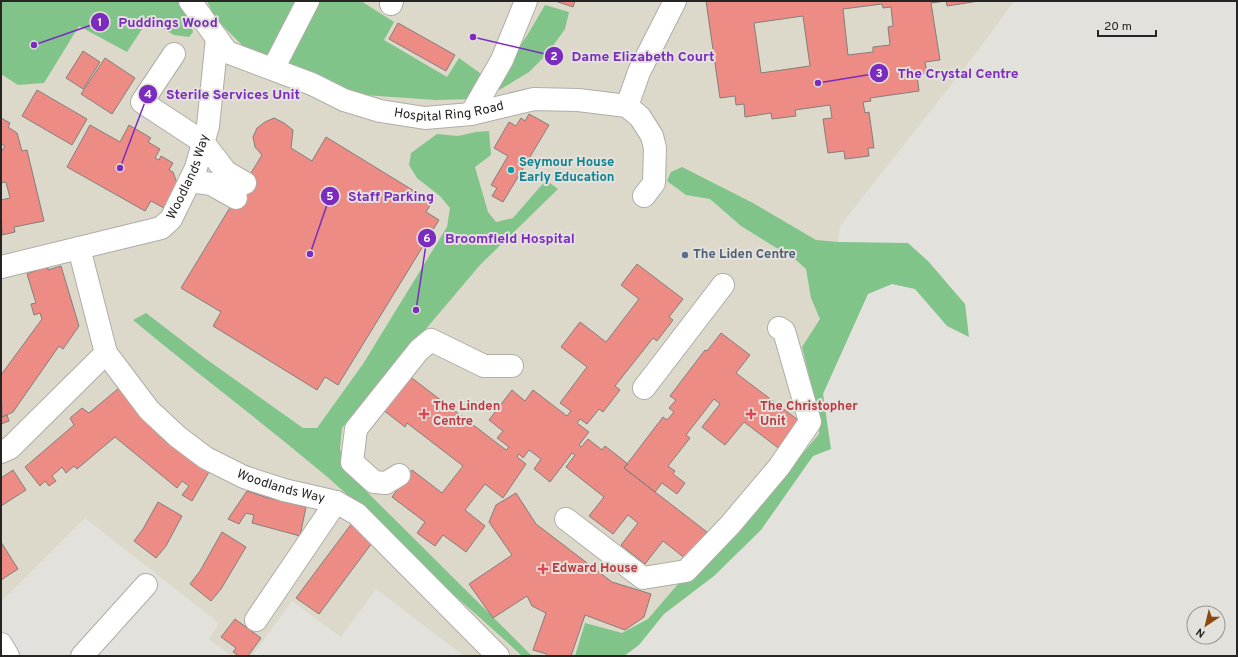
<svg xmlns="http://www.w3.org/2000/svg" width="1238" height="657" viewBox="0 0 1238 657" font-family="Overpass,sans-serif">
  <rect width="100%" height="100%" fill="#e3e1db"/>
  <path fill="#dcd8ca" d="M1,1H1014L980,48L840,226L823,394L827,418L813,456L618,656H464L376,589L341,637L292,601L252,656H231L209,639L219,623L85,518L1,602Z"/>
  <path fill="#81c48a" d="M1,1H181L189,15L193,32L189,37L174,35L148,20L127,52L79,26L44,83L18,85L1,74Z
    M207,1H361L394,22L384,40L447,77L459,58L484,76L505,69L528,34L545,5L569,12L565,29L547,54L529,72L501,89L475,99L436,100L364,95L307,75L244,47L215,18Z
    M489,131L491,155L475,167L488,212L496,222L513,218L546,180L558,189L480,265L342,428L340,449L347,472L530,654L534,656H522C485,621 445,588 407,553C378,525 351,496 319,470C258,419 194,371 133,320L146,313L206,359L303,428H317L363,364L447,227L450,208L440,196L417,178L409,165L411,153L437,134L458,136L476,132Z
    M682,167L753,203L816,240L839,242L908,243L928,261L965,304L969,337L947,326L915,289L892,284L868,294L823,394L831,449L813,456L761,530L714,576L664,614L639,645L624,656H575L585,623L622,633L648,619L684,577L788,471L819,434L820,420L802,347L820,319L811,298L806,269L796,260L741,226L710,199L686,195L667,181L671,172Z"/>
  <path fill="#ed8c84" stroke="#847d7c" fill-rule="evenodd" d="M555,1H575L573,7Z
    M706,1H979L947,6L946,1L931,3L940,60L925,62L927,73L917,75L919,91L870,98L871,101L863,102L865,113L869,112L874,148H868L869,156L845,159L844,151L828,153L823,119L832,118L830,105L795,110L796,116L772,119L771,113L745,117L744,104L736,105L735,96L720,98ZM882,4L883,8L891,7L893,26L888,27L890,45L873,47V52L848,55L843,9ZM803,16L810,66L761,73L754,23Z
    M398,23L455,55L446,71L389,39Z
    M83,51L100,62L83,89L66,78Z
    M105,58L135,78L112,114L81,94Z
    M37,90L87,119L72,145L22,116Z
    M529,114L549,125L503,202L492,196L497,188L491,185L508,156L494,148L509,122L516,126L521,118L525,121Z
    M1,118L10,123L8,127L17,133L22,151L27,150L44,221L14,227L15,232L2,235L1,200L10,198L6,182L1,183V152L5,146L1,144Z
    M274,118L284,123L293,130L291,148L312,161L326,137L432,202L426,212L439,220L338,385L325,377L317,390L213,326L221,312L181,288L262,155L255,147L253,137L257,128L265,122Z
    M90,125L120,142L129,125L151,138L148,142L160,149L155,158L159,160L161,156L173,163L169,170L173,172L177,183L164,208L151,201L145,211L67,167Z
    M637,264L683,299L669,317L673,320L657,341L653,338L615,386L620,390L603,412L599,409L587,424L580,419L577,423L589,432L579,445L581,447L588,439L602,450L605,446L628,464L624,468L707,532L686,559L663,541L645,564L621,545L638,523L628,515L613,534L589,516L604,497L566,467L575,455L572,453L550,482L534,469L541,459L529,450L523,458L519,454L517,457L526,464L503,498L485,484L465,510L485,526L466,552L443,535L435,546L417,533L425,522L392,497L412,470L442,493L463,466L407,423L405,427L382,409L408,375L506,450L509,447L497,438L503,431L489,420L512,390L525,401L533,390L567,416L571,411L560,403L587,367L561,347L580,322L606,342L639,299L621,285Z
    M48,266V270L61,266L79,326L63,349L59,346L13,412L2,417L1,375L42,319L40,313L34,315L31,304L36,303L27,274Z
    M721,333L750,355L736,373L802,423L781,450L744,422L725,445L702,427L720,404L714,399L686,435L690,438L668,466L675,471L673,474L685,483L677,494L662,483L655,492L624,468L663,417L667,420L674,412L669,408L676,400L670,396L705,350L707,351Z
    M119,388L143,418L163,439L209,472L192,501L182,495L189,486L182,481L177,488L115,437L77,469L74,466L66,473L62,467L52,476L56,481L49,486L45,481L40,486L25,467L74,425L70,418L82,408L89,413Z
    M1,414L2,417L7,415L9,421L1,424Z
    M13,470L26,490L1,506V478Z
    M247,491L265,497L306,507L300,536L252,523L254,515L246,513L239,524L228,519Z
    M516,493L536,524L612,582L651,594L644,617L625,630L585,615L571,656H546L547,654L533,650L546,613L532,606L527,596L493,618L469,584L512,555L489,522L496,505Z
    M158,502L182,516L166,546L156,558L134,541L143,529Z
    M352,523L375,539L319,614L296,598Z
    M222,532L246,547L221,589L211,601L190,584L200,571Z
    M1,542L18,569L1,580Z
    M235,619L261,638L248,656H239L233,652L236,648L221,637Z"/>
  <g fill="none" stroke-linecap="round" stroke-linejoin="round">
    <defs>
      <g id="minor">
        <path id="s1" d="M190,1L227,52L312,84L344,100L380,111L425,118L471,114L534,99L578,100L627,106L639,72L675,1"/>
        <path d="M391,4L392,1"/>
        <path d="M174,54L142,102L203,142L226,172L245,183"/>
        <path d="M273,69L308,1"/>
        <path d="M627,106L640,117L652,136L655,148L654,183L644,196"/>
        <path d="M471,114L502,60L526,1"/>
        <path d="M190,181L211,184L236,198"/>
        <path id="s2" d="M79,248L106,353L149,410L178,437L206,458L244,477L284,490L336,502L357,514L498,656"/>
        <path id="s3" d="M1,267L161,228L171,219L196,168L208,126L217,38"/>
        <path d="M644,388L723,285"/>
        <path d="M1,452L10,448L106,353"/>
        <path d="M399,475L386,483L374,482L352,462L356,429L419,350L431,340L484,366H512"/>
        <path d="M566,519L643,578L686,571L730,525L779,467L810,422L784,331L779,328"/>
        <path d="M256,620L336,502"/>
        <path d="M1,644L8,656"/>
        <path d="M82,656L146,585"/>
      </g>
    </defs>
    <use href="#minor" stroke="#afada7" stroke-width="24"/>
    <use href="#minor" stroke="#fff" stroke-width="22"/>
  </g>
  <circle fill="#0f9aa8" stroke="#e3e1db" stroke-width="1.5" cx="511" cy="170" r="4"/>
  <circle fill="#5c6f8a" stroke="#e3e1db" stroke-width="1.5" cx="685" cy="255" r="4"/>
  <g fill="#e0444e" stroke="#e3e1db" stroke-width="1.5">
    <path d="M422 408h4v4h4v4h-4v4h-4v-4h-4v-4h4z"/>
    <path d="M749 408h4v4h4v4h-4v4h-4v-4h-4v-4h4z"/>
    <path d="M541 563h4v4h4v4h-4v4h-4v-4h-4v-4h4z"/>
  </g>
  <g text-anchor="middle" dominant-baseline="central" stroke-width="4" stroke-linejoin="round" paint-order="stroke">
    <g font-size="13" fill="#262523" stroke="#e3e1db">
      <text stroke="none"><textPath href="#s1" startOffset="297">Hospital Ring Road</textPath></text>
      <text stroke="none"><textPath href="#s3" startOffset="224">Woodlands Way</textPath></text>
      <text stroke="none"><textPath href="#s2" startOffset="335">Woodlands Way</textPath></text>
    </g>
    <g font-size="13" font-weight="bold" fill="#0d838f" stroke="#e3e1db" text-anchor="start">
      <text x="519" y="163">Seymour House<tspan x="519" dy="15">Early Education</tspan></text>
    </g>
    <g font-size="13" font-weight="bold" fill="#4e5e75" stroke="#e3e1db" text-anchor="start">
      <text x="693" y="255">The Liden Centre</text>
    </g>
    <g font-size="13" font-weight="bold" fill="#be3a42" stroke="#e3e1db" text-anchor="start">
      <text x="433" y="407">The Linden<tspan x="433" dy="15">Centre</tspan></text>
      <text x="760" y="407">The Christopher<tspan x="760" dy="15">Unit</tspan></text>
      <text x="552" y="569">Edward House</text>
    </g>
  </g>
  <path fill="none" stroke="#7b2cbf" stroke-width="1.5" d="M34 45L100 22M473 37L554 56M818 83L879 73M120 168L148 94M310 254L330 196M416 310L427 238"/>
  <g fill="#7b2cbf" stroke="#e3e1db" stroke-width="1.5">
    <circle cx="34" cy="45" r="4"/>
    <circle cx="473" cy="37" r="4"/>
    <circle cx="818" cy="83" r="4"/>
    <circle cx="120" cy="168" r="4"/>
    <circle cx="310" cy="254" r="4"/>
    <circle cx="416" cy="310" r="4"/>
    <circle cx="100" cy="22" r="10"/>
    <circle cx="554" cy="56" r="10"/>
    <circle cx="879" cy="73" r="10"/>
    <circle cx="148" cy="94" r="10"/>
    <circle cx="330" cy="196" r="10"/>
    <circle cx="427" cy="238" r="10"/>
  </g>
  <g font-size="12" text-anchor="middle" font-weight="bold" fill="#fff">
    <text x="100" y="26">1</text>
    <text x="554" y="60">2</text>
    <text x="879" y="77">3</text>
    <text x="148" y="98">4</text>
    <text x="330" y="200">5</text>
    <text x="427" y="242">6</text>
  </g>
  <g font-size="14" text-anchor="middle" font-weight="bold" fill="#7b2cbf" stroke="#e3e1db" stroke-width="4" stroke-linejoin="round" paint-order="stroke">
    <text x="168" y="27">Puddings Wood</text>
    <text x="643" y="61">Dame Elizabeth Court</text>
    <text x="958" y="78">The Crystal Centre</text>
    <text x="233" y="99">Sterile Services Unit</text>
    <text x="391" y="201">Staff Parking</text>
    <text x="510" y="243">Broomfield Hospital</text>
  </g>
  <rect width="1238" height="657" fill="none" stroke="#262523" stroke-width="4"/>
  <g transform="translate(1206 625) rotate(215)"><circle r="19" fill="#e3e1db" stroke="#979691"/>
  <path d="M0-3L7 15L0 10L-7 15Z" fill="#894910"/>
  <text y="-6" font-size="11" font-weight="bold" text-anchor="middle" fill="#262523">N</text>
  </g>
  <path d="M1098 30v6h58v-6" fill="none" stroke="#262523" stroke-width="2"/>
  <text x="1104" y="30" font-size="12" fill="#262523" stroke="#e3e1db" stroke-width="3" paint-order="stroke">20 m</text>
</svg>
